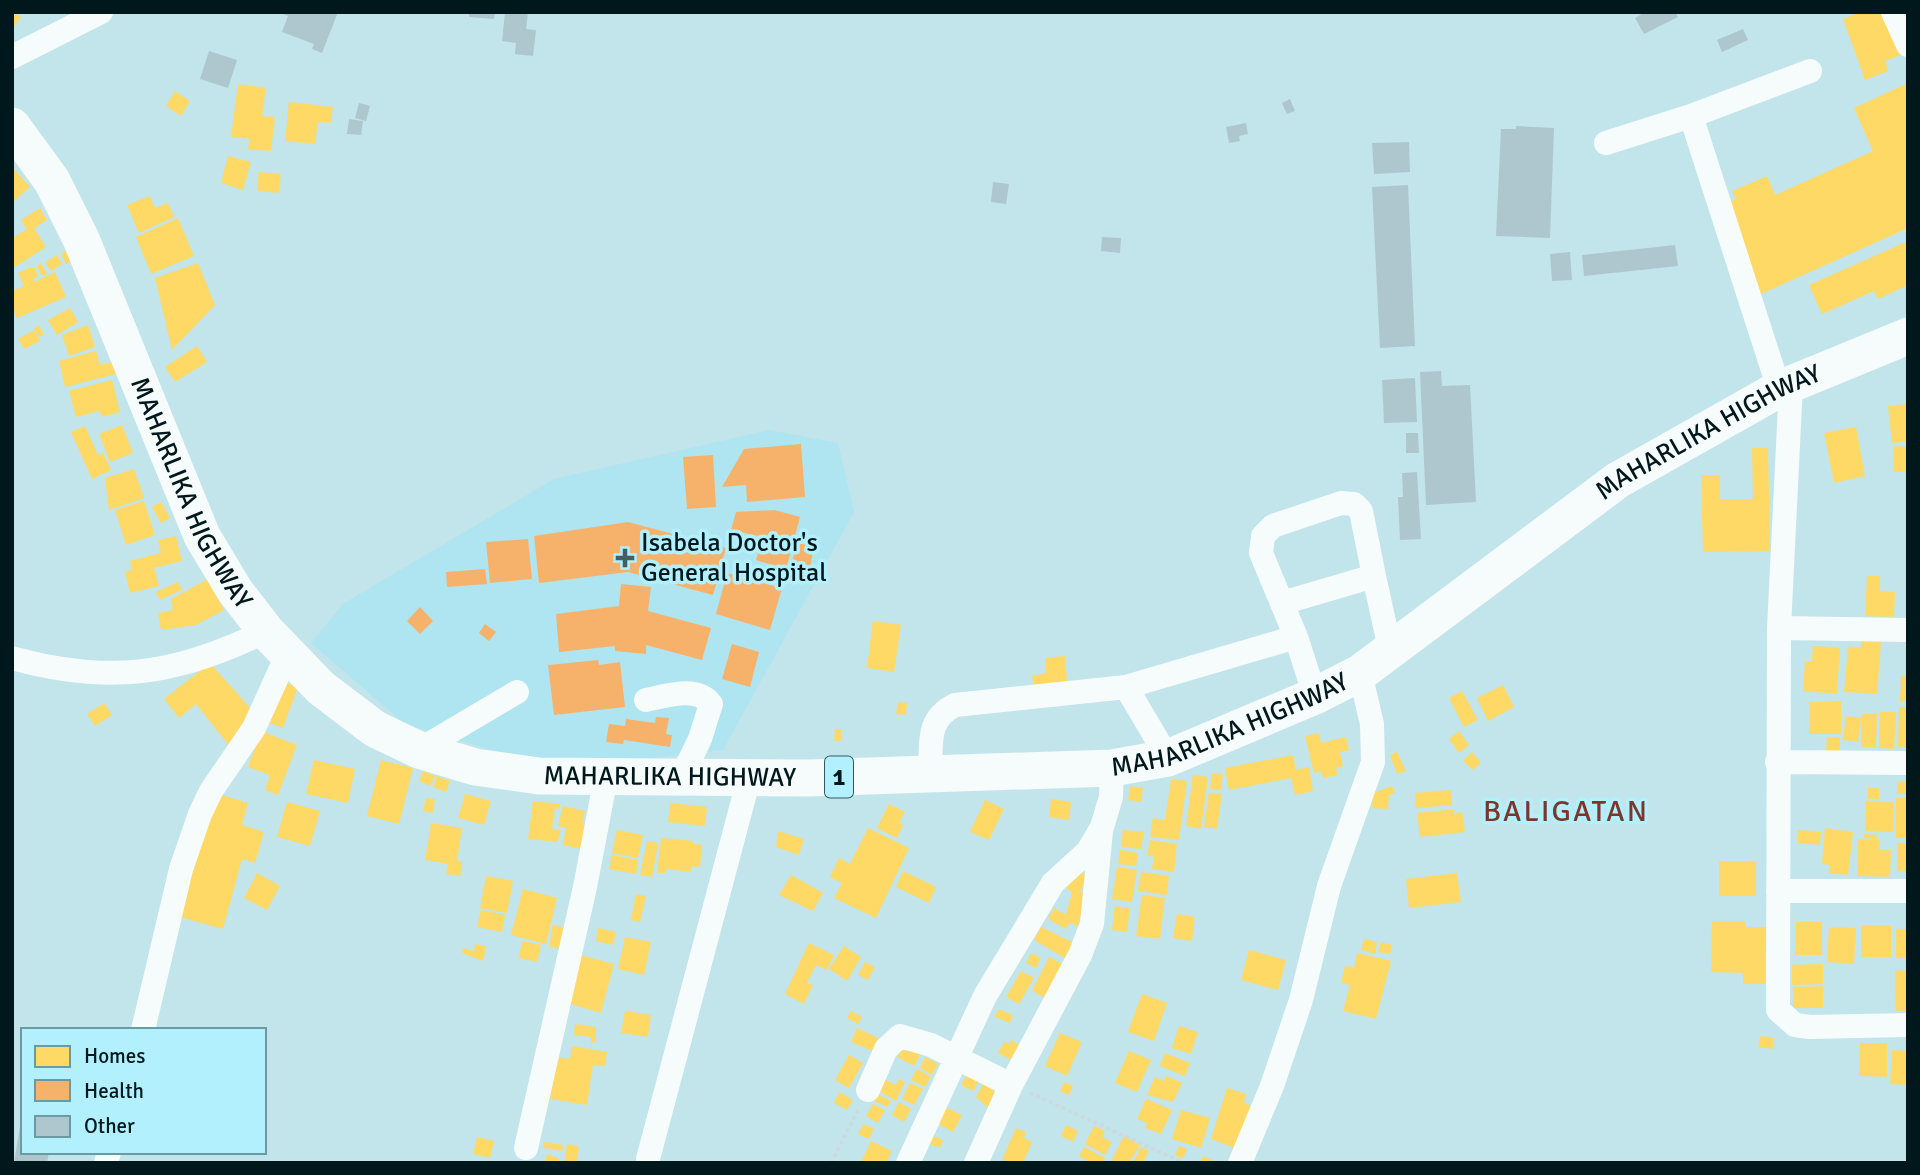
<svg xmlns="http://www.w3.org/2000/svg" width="1920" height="1175" viewBox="0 0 1920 1175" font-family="Signika,sans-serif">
  <rect width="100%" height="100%" fill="#c2e4eb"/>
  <path fill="#aee5f0" d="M769,430L838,443L854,512L723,750L613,763L518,758L405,724L311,643L343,604L554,479Z"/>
  <path fill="#ffd966" d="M12,12L21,17L12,30Z
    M1861,12H1885L1901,55L1885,61L1888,71L1865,80L1843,19Z
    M1908,83V228L1761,294L1726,204L1736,199L1732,191L1767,176L1775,195L1873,151L1854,108Z
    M238,84L266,88L262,116L275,117L271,151L248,149L250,139L231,137Z
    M175,91L190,101L181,116L166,106Z
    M289,102L333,107L331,123L318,122L315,144L285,141Z
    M228,156L251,162L243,190L221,183Z
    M15,170L30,187L12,203V172Z
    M259,172L281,174L279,193L257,191Z
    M150,196L155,208L168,203L174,217L139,233L127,205Z
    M40,208L47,220L34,228L46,247L12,269V238L27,229L21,220Z
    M178,218L194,256L151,274L136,237Z
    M1908,241V285L1878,299L1874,291L1822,314L1809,285Z
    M66,251L71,261L66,264L61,254Z
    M57,255L62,264L51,271L45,262Z
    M41,263L47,274L42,276L37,266Z
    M198,263L215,305L172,350L155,278Z
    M29,268H35L38,276L33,279L34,282L55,272L66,297L17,318L12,306V291L24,286L18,273Z
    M70,308L78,322L57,335L48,320Z
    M39,325L44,335L39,337L34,328Z
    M88,325L95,347L69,356L62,335Z
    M34,330L40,341L24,349L18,339Z
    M197,346L207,362L175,382L165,367Z
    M96,351L100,365L113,362L116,374L65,387L59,361Z
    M112,380L120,412L102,417L100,411L76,417L69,391Z
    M1908,404V441L1892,443L1888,406Z
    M122,425L133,453L110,462L99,434Z
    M85,426L98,455L103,453L111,470L92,479L71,432Z
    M1856,427L1865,476L1834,483L1824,433Z
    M1894,446L1908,447V472H1893Z
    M1752,448H1768L1770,551L1703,552L1701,475H1720V499H1753Z
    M134,469L144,498L109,510L105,478Z
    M144,501L155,535L126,545L115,510Z
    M161,502L170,518L161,523L152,507Z
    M176,536L182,561L154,568L159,586L130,593L125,572L132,570L130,561L161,553L158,540Z
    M1867,576H1880V591L1895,592L1894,617L1865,616Z
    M208,579L224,610L196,625L161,630L158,613L173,610L171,599Z
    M178,582L182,590L160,600L156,592Z
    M873,621L901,625L894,672L867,668Z
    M1862,641L1881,642L1877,694L1844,692L1848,647L1861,648Z
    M1813,646L1840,648L1837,694L1803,691L1805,661L1812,662Z
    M1065,656L1067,681L1035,688L1032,676L1046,673L1045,658Z
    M210,663L251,709L230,747L196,704L179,718L164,699Z
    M1901,676H1908V701H1900Z
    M283,682L298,687L283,728L268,722Z
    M1503,685L1514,707L1488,721L1477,698Z
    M1462,691L1478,720L1464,727L1449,698Z
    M1841,701V734H1809V702Z
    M898,702L907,703L906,715L896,714Z
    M104,703L112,715L95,726L87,714Z
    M1899,707H1908V747H1898Z
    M1880,712H1896L1894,749L1879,748Z
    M1862,714H1877L1876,747H1861Z
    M1846,716L1861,718L1858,742L1843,740Z
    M835,729H842V741H834Z
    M261,731L297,745L278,795L265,790L270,775L248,767Z
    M1459,731L1469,745L1459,753L1449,739Z
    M1319,733L1321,743L1346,737L1349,750L1340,752L1343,766L1336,768L1338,775L1323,778L1321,771L1314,773L1305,736Z
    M1827,737H1840V753L1826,752Z
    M1397,752L1406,771L1397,774L1390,755Z
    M1472,752L1481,763L1472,770L1463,760Z
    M1293,755L1296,770L1309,767L1313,791L1295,795L1291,778L1229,790L1225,768Z
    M314,760L355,769L348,803L306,794Z
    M381,760L413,768L399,824L367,816Z
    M423,771L435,776L430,786L419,781Z
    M1212,773L1223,774L1221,790L1210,789Z
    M1193,775L1208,777L1201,829L1186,826Z
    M437,776L450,781L446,792L433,787Z
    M1171,779L1187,781L1179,840L1150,837L1153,818L1165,820Z
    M1908,781V794H1897V782Z
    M1130,786L1143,788L1141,802L1128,800Z
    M1392,786L1395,793L1389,795L1388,809L1372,808L1373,793Z
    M1868,788H1879V799H1868Z
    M1451,790L1452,805L1416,808L1415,793Z
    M215,793L248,803L242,825L264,832L255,863L242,859L223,929L180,917Z
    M1209,793L1222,794L1217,829L1204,827Z
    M465,794L491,801L484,825L458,818Z
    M426,798L435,799L433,813L423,811Z
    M1896,798H1908V838H1896Z
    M1051,799L1071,802L1069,820L1049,817Z
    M985,800L1004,809L989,840L970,832Z
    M533,801L560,804L559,809L555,808L552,829L561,830L557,842L528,839Z
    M1866,801L1894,802L1893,832L1865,831Z
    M287,802L320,811L310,846L277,837Z
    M670,803L707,807L705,826L668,822Z
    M889,804L905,812L899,823L903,825L897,838L877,828Z
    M563,806L585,811L582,823L588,825L582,849L563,845L566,828L558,826Z
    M1454,809V814L1462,812L1465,832L1420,837L1417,813Z
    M431,823L462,828L457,861L462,862L460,876L446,874L448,864L425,860Z
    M868,828L909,848L876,918L834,898L842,883L830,877L839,858L850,864Z
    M1825,828L1853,832L1848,875L1829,873L1830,865L1822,864Z
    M617,830L643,835L638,858L612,853Z
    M1123,830L1144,832L1141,849L1121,847Z
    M1798,830L1821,832L1820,845L1797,843Z
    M778,831L804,839L799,855L776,847Z
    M1864,834L1877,835V839L1864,838Z
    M661,838L693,841V844L702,845L700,867L691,866V872L666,869L665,873H657Z
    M1858,839L1880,840L1879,850H1891L1890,877L1857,876Z
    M1150,840L1177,844L1174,872L1152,869L1154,856L1147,855Z
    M647,841L658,843L652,877L640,875Z
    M1897,843H1908V871H1897Z
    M1120,850L1138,853L1136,866L1118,864Z
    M612,855L638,860L636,874L609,869Z
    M1719,861H1756V896H1719Z
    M1117,867L1137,870L1132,902L1112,899Z
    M1075,869L1088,876L1080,892L1086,893L1078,926L1069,923L1066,929L1048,919L1054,908L1066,915L1072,892L1066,888Z
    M903,871L936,887L929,903L896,887Z
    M1141,872L1169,876L1167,895L1138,891Z
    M257,873L280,886L267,910L244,898Z
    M1457,873L1461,902L1409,908L1406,879Z
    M791,875L823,893L813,911L779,895Z
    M486,876L513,881L507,913L480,908Z
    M523,889L557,898L546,944L511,935Z
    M636,894L646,896L640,922L631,920Z
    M1142,895L1165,898L1160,939L1136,936Z
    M1115,906L1130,908L1127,932L1112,930Z
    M481,910L505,915L502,932L477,927Z
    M1177,914L1195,917L1192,941L1173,938Z
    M1712,921H1746V927H1766L1765,984H1743V973L1711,972Z
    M1796,922H1822V955H1795Z
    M553,925L568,928L565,949L549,947Z
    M1861,925H1891V957H1861Z
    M1041,927L1074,943L1065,958L1034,940Z
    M1829,927L1856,928L1854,964L1827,962Z
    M598,928L616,932L613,945L596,941Z
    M1896,929H1908V958H1896Z
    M625,937L651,942L644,975L618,969Z
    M1364,939L1377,942L1375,954L1361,950Z
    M522,941L541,945L537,962L519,958Z
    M1381,942L1392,945L1390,954L1378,952Z
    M809,943L834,955L827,970L816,965L807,983L813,985L804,1004L785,994Z
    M475,944L486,946L483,961L462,953L463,948L474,951Z
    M844,946L861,957L847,981L829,969Z
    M1249,950L1286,960L1278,990L1241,980Z
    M1031,953L1041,958L1036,968L1026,963Z
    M1357,953L1391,961L1376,1019L1343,1011L1350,985L1341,983L1345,966L1354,968Z
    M580,955L614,964L601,1013L567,1003Z
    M1049,957L1063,964L1047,999L1032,991Z
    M865,962L875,967L868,980L858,975Z
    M1823,964V984L1792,985V965Z
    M1908,970V1011H1896L1895,971Z
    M1021,971L1034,978L1019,1004L1006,997Z
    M1823,986V1008H1793V987Z
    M1142,994L1167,1003L1154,1041L1128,1032Z
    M998,1009L1013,1015L1010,1023L995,1017Z
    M625,1011L651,1015L648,1037L621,1033Z
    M851,1011L862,1017L858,1024L847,1018Z
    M575,1024L596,1027V1043L591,1042V1037L574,1035Z
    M1179,1026L1198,1032L1191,1054L1172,1048Z
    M857,1028L878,1038L872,1051L851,1042Z
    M1060,1033L1082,1042L1067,1076L1045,1066Z
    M1760,1036L1774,1038L1773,1049L1758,1047Z
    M1011,1040L1021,1046L1014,1061L998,1053L1004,1042L1009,1044Z
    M1860,1043H1887V1077L1859,1076Z
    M913,1045L923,1050L914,1066L897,1057L902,1049L908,1052Z
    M572,1046L607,1052L605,1066L593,1065L587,1105L550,1099L557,1057L570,1059Z
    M1892,1050L1908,1051V1085L1890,1084Z
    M1129,1051L1151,1060L1137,1092L1115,1083Z
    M1165,1053L1190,1063L1185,1076L1160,1066Z
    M849,1055L863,1063L849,1088L835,1080Z
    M925,1057L938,1064L932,1075L920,1068Z
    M917,1069L931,1077L925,1087L911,1080Z
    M969,1071L981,1077L973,1091L961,1085Z
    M1166,1076L1182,1083L1173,1102L1147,1095L1155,1077L1164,1081Z
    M899,1079L905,1082L896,1101L879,1091L885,1080L896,1085Z
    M984,1082L1000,1097L989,1109L976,1097Z
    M1064,1082L1073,1086L1069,1095L1060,1091Z
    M910,1083L923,1089L914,1105L902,1099Z
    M1227,1088L1246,1094L1244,1103L1251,1106L1237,1149L1211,1139Z
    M839,1092L853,1100L847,1110L834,1103Z
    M877,1094L891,1101L888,1107L874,1101Z
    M1146,1099L1172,1110L1161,1134L1145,1128L1147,1123L1137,1119Z
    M899,1102L911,1109L904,1122L892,1115Z
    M873,1104L885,1110L878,1123L866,1116Z
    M945,1107L962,1115L953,1132L936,1123Z
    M1181,1110L1210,1118L1201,1148L1172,1139Z
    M863,1124L874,1129L869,1139L858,1134Z
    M1066,1125L1078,1131L1073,1142L1061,1136Z
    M1094,1126L1105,1131L1102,1137L1112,1142L1105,1155L1085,1144Z
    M1016,1128L1026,1132L1024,1138L1032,1142L1023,1163L1002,1160Z
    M928,1134L943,1140L940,1148L925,1142Z
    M1124,1136L1140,1145L1129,1163H1110Z
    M477,1137L494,1141L490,1158L473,1154Z
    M871,1141L892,1151L886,1163L861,1162Z
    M544,1142L563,1145L562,1151L543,1148Z
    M567,1144L579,1146L577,1163L564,1162Z
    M1179,1146L1187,1149L1183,1159L1175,1155Z
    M1084,1147L1105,1158L1103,1163H1091L1079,1156Z
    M1141,1147L1149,1151L1144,1160L1149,1163H1133Z
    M547,1154L560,1159L559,1163H545Z
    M1203,1156L1212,1160L1211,1163H1200Z"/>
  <path fill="#f6b26b" d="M801,444L805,497L747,502L746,485L722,487L744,449Z
    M713,455L716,507L687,509L683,457Z
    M775,510L800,517L786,569L756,560L763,537L731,530L736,512Z
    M628,522L726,548L713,595L628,572L539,583L534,536Z
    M528,539L532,579L490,583L486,542Z
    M796,543L814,546L810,568L792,564Z
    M485,569L487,584L447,587L446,572Z
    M727,573L782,588L770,630L716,614Z
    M621,584L651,587L648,611L711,628L702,660L646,645V654L615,651V646L559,652L556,614L619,606Z
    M420,607L433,621L420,634L407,621Z
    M485,624L496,632L489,641L479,633Z
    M732,644L759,652L750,687L722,679Z
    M598,660L599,665L620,662L625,707L554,715L548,665Z
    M656,717L669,718L666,734L672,735L670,747L624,740L623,744L606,742L609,724L625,726L626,719L655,723Z"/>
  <path fill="#aec7cf" d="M278,12H338L322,53L312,49L314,44L282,32L288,16Z
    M469,12H495L494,19L469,17Z
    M505,12H528L526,29L536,30L533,56L515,54L516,43L502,41Z
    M1645,12H1675L1678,17L1644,34L1635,18Z
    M1743,29L1748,40L1722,52L1717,40Z
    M209,51L237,60L228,88L200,79Z
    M1290,99L1295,111L1287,114L1282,103Z
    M359,103L370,106L366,121L355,118Z
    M349,119L363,121L361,135L347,134Z
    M1246,123L1248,134L1239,136L1240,141L1229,143L1226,127Z
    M1516,126L1554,128L1550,238L1496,236L1501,129H1516Z
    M1409,142L1410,172L1374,174L1372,143Z
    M993,182L1009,184L1006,204L991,202Z
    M1408,185L1415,346L1380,348L1372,187Z
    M1102,237L1121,238L1120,253L1101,251Z
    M1675,245L1678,266L1584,276L1582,255Z
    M1570,252L1572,280L1552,281L1550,254Z
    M1441,371L1442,386L1470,385L1476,502L1426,505L1420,372Z
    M1415,378L1417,422L1384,423L1382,380Z
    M1406,433H1418L1419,453H1406Z
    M1417,472L1421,539L1400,540L1398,497H1403L1402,473Z
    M21,1120L23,1152H49L47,1163H14Z"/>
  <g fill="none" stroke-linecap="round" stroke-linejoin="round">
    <path stroke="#ced9db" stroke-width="3.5" stroke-dasharray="3.5 3.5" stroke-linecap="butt" d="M1030,1093L1184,1163
      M831,1163L859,1108"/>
    <path stroke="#f6fbfc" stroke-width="24" d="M1893,12L1908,45
      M12,57L101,12
      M1691,116L1779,389
      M1606,143L1691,116L1810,71
      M1791,384L1779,628L1778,1010L1795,1025L1810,1027L1908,1025
      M1374,576L1390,649
      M1282,603L1374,576L1361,511L1354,504L1341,503L1273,526L1263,536L1261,553L1296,637L1315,696
      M1779,628L1908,630
      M12,658C109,685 177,675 266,631
      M1126,687L1168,758
      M646,700C666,696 697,685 711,704L700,739L681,778
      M419,750L517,692
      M1777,762L1908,763
      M930,774C932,745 925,720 955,705L1126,687L1296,637
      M1778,891H1908
      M143,1030L181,869L200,814L211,791L254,728L288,653
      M868,1090L886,1049L900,1036L931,1045L1011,1085
      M526,1148L585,887L606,777
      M648,1159L749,778
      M106,1163L109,1152
      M908,1163L985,996L1053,883L1088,851L1102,827L1111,797L1112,768
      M976,1163L1011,1085L1080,955L1092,924L1101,831
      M1240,1163L1272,1086L1301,1000L1329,886L1373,762L1372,724L1360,673"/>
    <path stroke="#f6fbfc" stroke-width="37" id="s1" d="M12,126L52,181L81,239L202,536L235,591L266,631L321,688L375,729L419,750L475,767L539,776L809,778L1112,768L1168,758L1315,696L1360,673L1618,480L1779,389L1908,336"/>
  </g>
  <path fill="#445f64" stroke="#b1f0fc" stroke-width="2.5" d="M621.5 547.5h7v7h7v7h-7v7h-7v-7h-7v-7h7z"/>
  <g text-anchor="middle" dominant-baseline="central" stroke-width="7" stroke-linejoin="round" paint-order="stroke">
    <rect fill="#b1f0fc" stroke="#35595f" stroke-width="2" x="825" y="756.5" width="28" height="41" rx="5"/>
    <g font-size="24" font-weight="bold" fill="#00181c">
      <text x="839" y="777">1</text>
    </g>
    <g font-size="26" fill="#00181c" stroke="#b1f0fc">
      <text stroke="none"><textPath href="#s1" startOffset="2152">MAHARLIKA HIGHWAY</textPath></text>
      <text stroke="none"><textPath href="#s1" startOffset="410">MAHARLIKA HIGHWAY</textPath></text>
      <text stroke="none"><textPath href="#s1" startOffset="1586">MAHARLIKA HIGHWAY</textPath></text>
      <text stroke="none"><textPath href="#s1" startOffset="1018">MAHARLIKA HIGHWAY</textPath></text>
    </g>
    <g font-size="26" fill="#00181c" stroke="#b1f0fc" text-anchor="start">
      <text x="641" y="543">Isabela Doctor's<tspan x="641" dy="30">General Hospital</tspan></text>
    </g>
    <g font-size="30" letter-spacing="2" fill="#7c362b" stroke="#b1f0fc">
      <text x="1566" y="811">BALIGATAN</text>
    </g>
  </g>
  <rect width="1920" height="1175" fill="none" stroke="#00181c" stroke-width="28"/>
  <rect x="21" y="1028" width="245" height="126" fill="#b1f0fc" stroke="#6a9aa2" stroke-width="2"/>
  <rect x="35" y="1046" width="35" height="21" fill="#ffd966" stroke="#6a9aa2" stroke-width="2"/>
  <text x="84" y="1063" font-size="21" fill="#00181c">Homes</text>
  <rect x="35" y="1080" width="35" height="21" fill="#f6b26b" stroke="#6a9aa2" stroke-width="2"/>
  <text x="84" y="1098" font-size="21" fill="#00181c">Health</text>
  <rect x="35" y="1116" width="35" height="21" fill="#aec7cf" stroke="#6a9aa2" stroke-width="2"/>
  <text x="84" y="1133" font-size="21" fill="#00181c">Other</text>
</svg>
